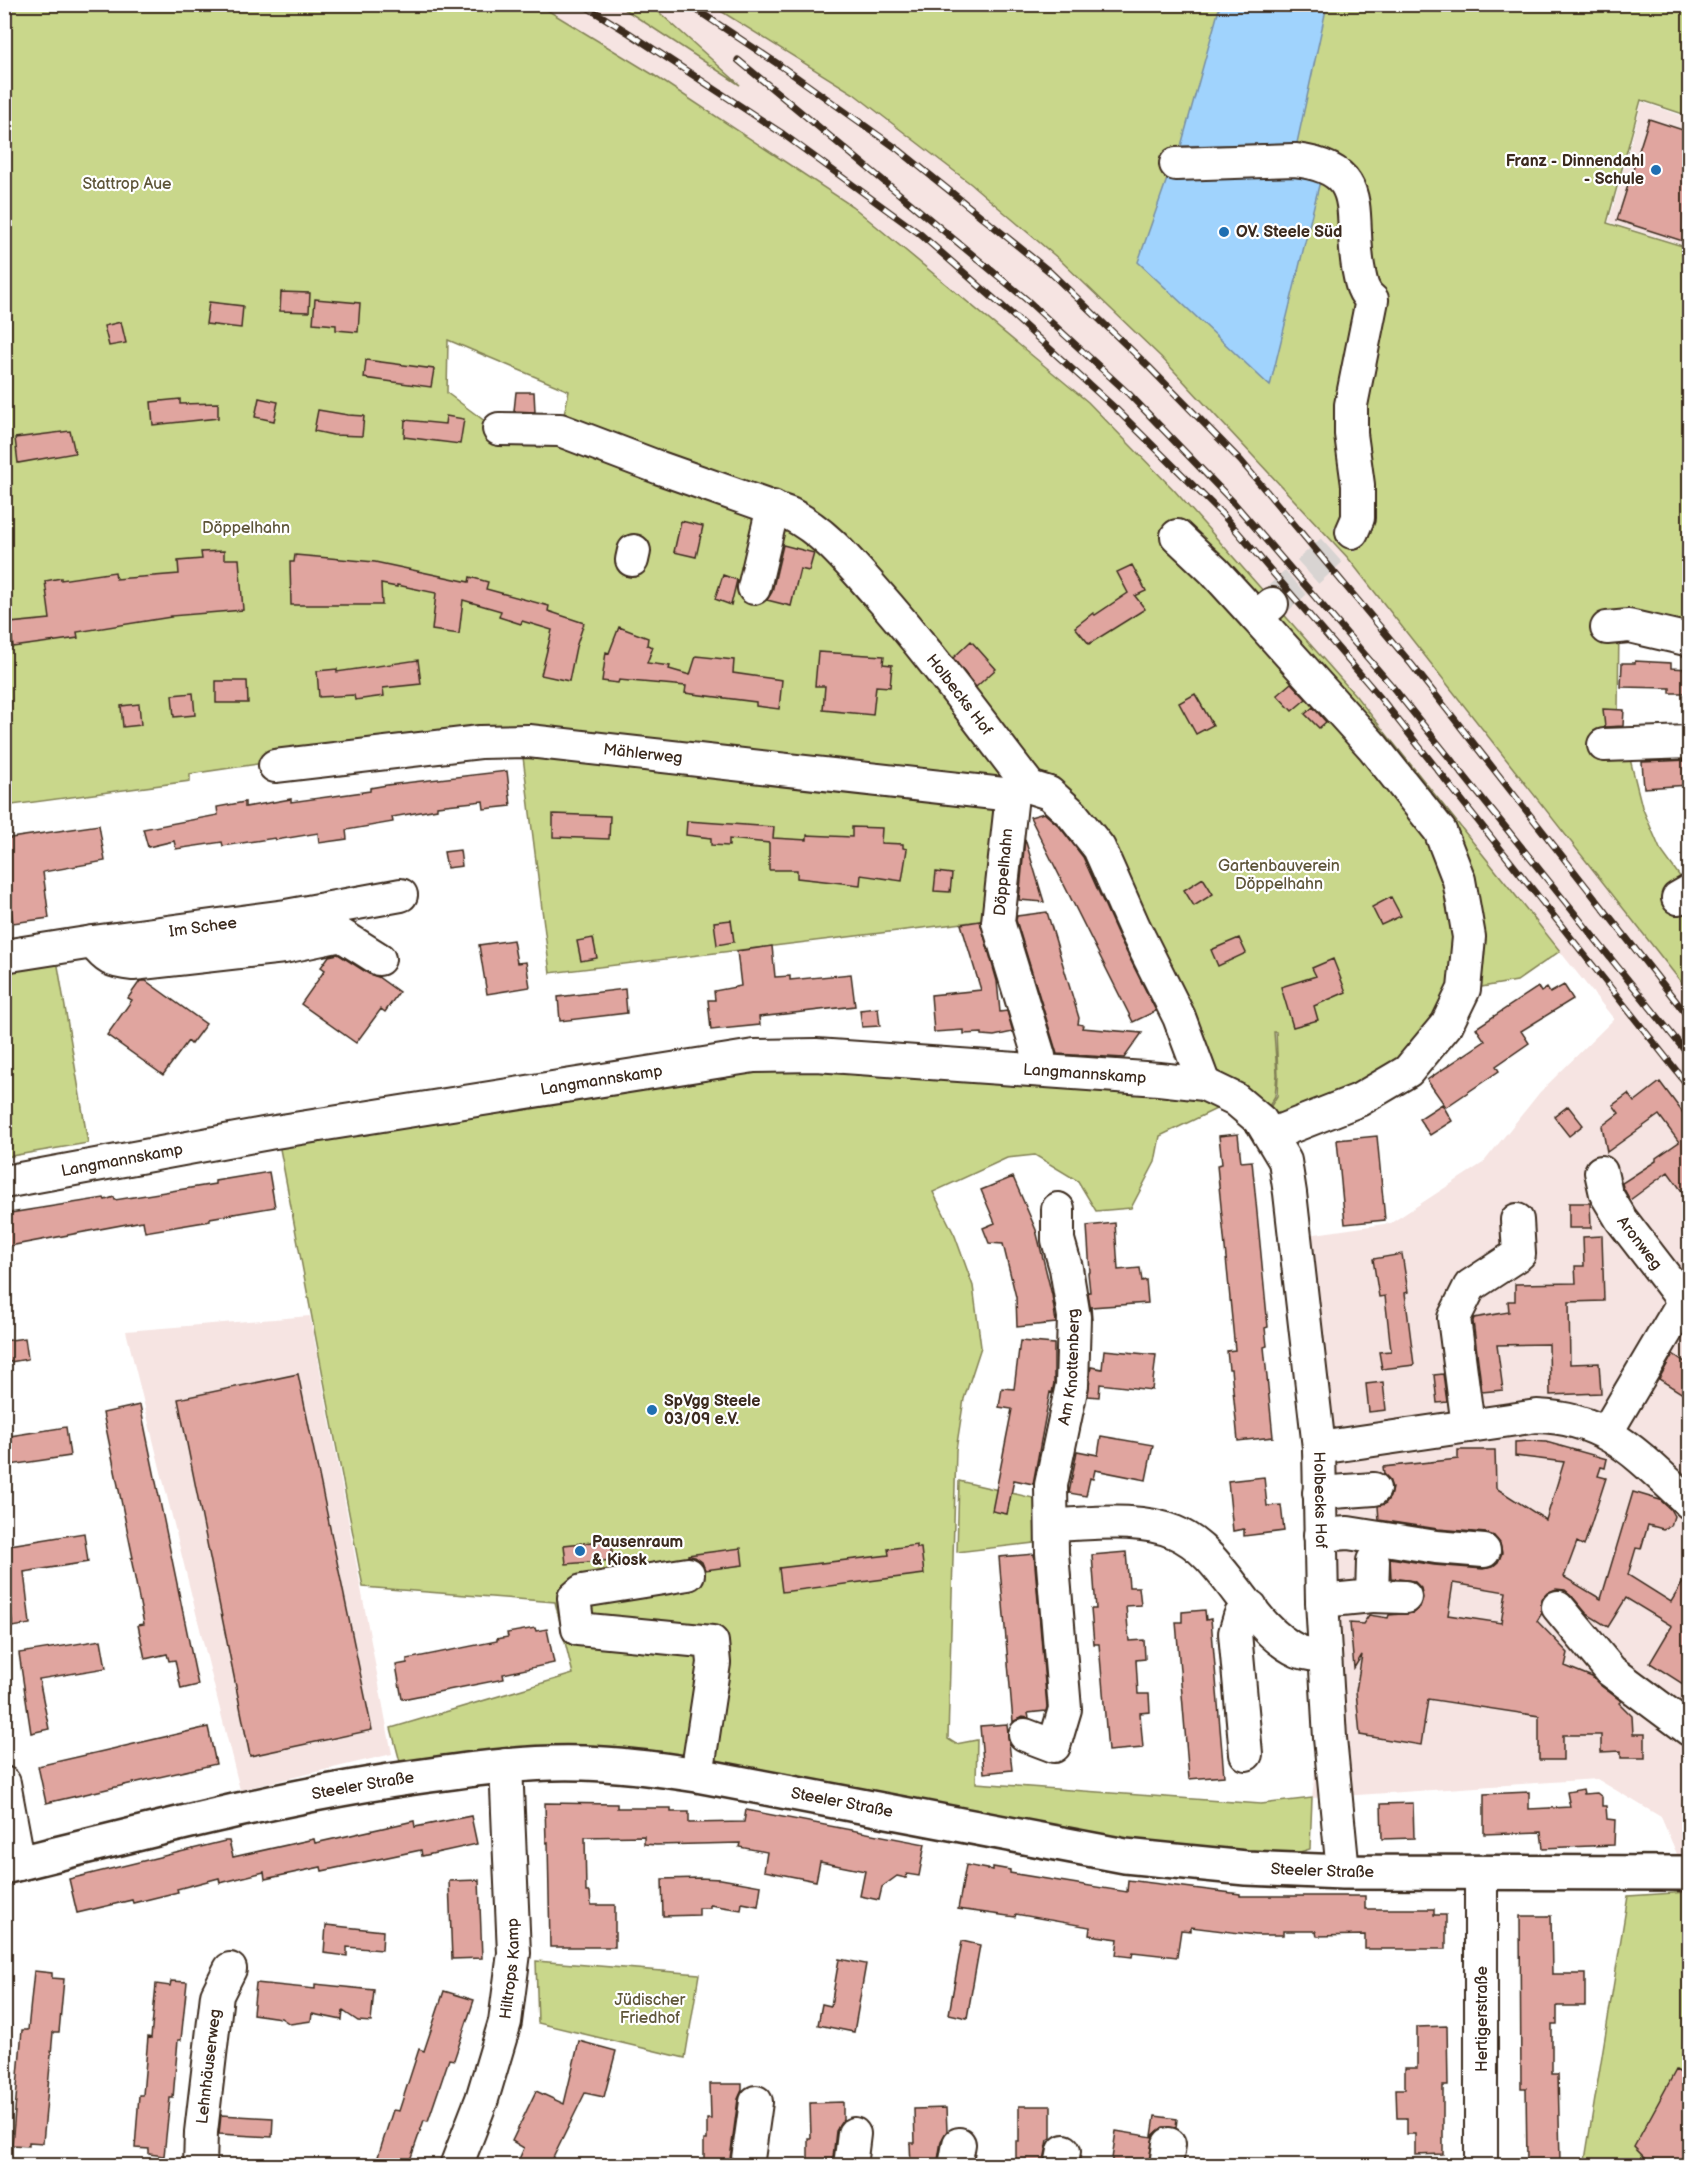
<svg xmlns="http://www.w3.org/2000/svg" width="1694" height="2170" viewBox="0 0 1694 2170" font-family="'Balsamiq Sans',sans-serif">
  <rect width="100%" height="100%" fill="#fff"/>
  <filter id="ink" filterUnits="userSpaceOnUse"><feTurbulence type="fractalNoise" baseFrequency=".0167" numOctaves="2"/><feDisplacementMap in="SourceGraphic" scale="12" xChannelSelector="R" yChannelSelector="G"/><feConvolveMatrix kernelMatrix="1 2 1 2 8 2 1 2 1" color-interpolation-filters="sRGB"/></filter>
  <g filter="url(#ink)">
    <path fill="#f6e4e2" d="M539,5H786L971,184L1060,260L1161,357L1348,558L1689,992L1690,1889L1687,1892L1683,1868L1661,1817L1597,1779L1312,1798L1330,1645L1294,1237L1391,1223L1483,1163L1540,1092L1614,1019L1355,695L1174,490L1089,402L852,206Z
      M1642,102L1689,118V247L1609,222Z
      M310,1316L392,1754L240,1790L126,1331Z"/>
    <path fill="#c9d78b" stroke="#828054" stroke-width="1.5" fill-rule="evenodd" d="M4,5H539L652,74L852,206L1088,402L1174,490L1355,695L1560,951L1517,981L1464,990L1408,1070L1262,1121L1277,1096L1278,1075L1276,1032H1274L1277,1074L1275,1096L1261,1120L1205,1084L1099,849L1030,787L996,919L550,973L521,741L271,762L190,774V781L5,806ZM448,340L569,391L561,429L497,430L447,393Z
      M618,5H651L740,85Z
      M711,5H1689V116L1641,100L1607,223L1689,248V643L1619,626L1618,711L1642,807L1660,849L1689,889V992L1348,558L1161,357L1060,260L971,184L854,94Z
      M57,960L88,1143L5,1157V969Z
      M755,1055L1235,1100L1160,1136L1155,1162L1131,1208L1096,1211L1078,1181L1035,1155L1007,1158L933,1192L955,1236L973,1286L981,1347L964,1399L956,1450L948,1739L956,1744L977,1740L976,1783L1261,1804L1312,1798L1310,1849L1246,1868L697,1775L403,1773L391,1728L573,1674L555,1602L363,1587L277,1133Z
      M959,1481L1042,1500V1542L957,1552Z
      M1689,1892V2165L1584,2166L1628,1896Z
      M536,1961L699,1974L685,2058L538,2023Z"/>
    <path fill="#a0d3fd" stroke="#788fa4" stroke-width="1.5" d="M1220,5H1327L1297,143L1181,146Z
      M1321,177L1270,386L1138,262L1167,179Z"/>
    <path fill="#e0a59f" stroke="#3b2a1e" stroke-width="1.5" fill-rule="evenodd" d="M1649,119L1689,132V243L1617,220Z
      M281,292L310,293L309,312L280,311Z
      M315,299L360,303L358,332L336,330V325L313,323Z
      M209,302L243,306L241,328L206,324Z
      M121,322L126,343L109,346L104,326Z
      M366,360L434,369L431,387L364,378Z
      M516,392H534L535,412L514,411Z
      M259,398L278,402L274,421L255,417Z
      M180,399V404L218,403V418L153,425L151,402Z
      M318,410L348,415L364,416L362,436L333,435L314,431Z
      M446,416L464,419L460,444L404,437L405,420L445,424Z
      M70,431L75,453L18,463L15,438Z
      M681,521L703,526L696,557L674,552Z
      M783,545L814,553L809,571L800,569L791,606L767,600L772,592Z
      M224,551V559H239L243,610L170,616L171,617L77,632L78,638L13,647L10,623L50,619L45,581L61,578V580L115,572L116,579L179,574L178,561L202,559L201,552Z
      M295,555L375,562L469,582L470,577L488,582L486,589L549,606L548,611L584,623L576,647L569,681L541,675L552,630L522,621L521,624L499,617L501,611L463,600L459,634L432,630L436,593L397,585V587L381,584L382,605H291L290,562H294Z
      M1132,565L1146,591L1135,596L1145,609L1089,644L1075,627L1093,613L1095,615L1128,593L1117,572Z
      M723,575L737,580L731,605L715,599Z
      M619,627L648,638L647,645L653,647L647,663L670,666L669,669L690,675L696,656L734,660L733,673L782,680L779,709L756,706V702L685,693L686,686L619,680L618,683L602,681L606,652L609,653Z
      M971,641L996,669L976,687L953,658Z
      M818,652L884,656L883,664L892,665L890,687L876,686L873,715L823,710L825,686H815Z
      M418,660L421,684L383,688L384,696L355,700L354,695L319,697L317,671L337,669V672Z
      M1635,661L1671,663V668L1689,669V693H1670V688L1621,687L1622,663H1635Z
      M216,681H247L248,703H216Z
      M1291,683L1306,699L1292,711L1277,695Z
      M193,693L195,715L174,717L172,695Z
      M1195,694L1213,725L1196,734L1179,703Z
      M139,704L141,725L123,727L121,706Z
      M1313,707L1326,722L1319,728L1305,714Z
      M1603,709L1624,710L1623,726L1605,727Z
      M1689,760V785L1644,788L1642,762Z
      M507,771L511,806L484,809L483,801L437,806V809L392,817L393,822L346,830L347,839L319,843L318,833L276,840L275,838L223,846L222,842L176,849L174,841L148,847L143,829L218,815L217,807L245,802V807L291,799V802L370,791V788L387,785Z
      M1044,813L1059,826L1083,857L1118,935L1156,1011L1133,1022L1030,817Z
      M553,814L610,816L609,839L553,837Z
      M687,821L774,827L773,838L807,840V835L852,837V827L882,828L881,843L903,844V848L907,849L902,881L861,875L860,885L797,878V870H769V843L729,839V846L711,845V838L686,835Z
      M99,825L105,861L43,872L49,918L13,923L7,879L4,880V839Z
      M1025,839L1044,902L1019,900Z
      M460,850L462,866L447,868L444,852Z
      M936,872L952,874L950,892L934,891Z
      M1203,878L1213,894L1194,906L1184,890Z
      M1391,897L1401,916L1381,925L1372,907Z
      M1047,912L1079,1018L1078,1024L1083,1025L1082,1028L1142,1033L1124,1058L1057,1054L1016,920L1017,916Z
      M731,920L734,942L717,945L714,922Z
      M980,921L997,981L1000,1012L1007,1011L1013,1032L994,1036L982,1035V1033L964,1034V1030L934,1032L931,995L981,990L961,924Z
      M593,938L597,958L581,961L577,941Z
      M1239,938L1246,953L1218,966L1211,950Z
      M513,940L517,963L526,962L530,987L487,994L479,945Z
      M772,946L775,977L790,976V980L851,974L855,1006L759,1017L760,1025L711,1030L708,1000H715L714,991L741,986L737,951Z
      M338,954L369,974L378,977L399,992L385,1012L381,1009L356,1043L301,1004L325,970L321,967L329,956Z
      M1333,959L1346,992L1314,1006L1318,1020L1293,1027L1281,987L1316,976L1312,968Z
      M140,981H146L206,1024L191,1044L188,1041L163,1075L107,1035L132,1000L128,998Z
      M1564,985L1573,999L1521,1031L1529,1043L1496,1066L1499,1071L1446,1107L1427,1080L1485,1041L1476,1028L1538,987L1541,992L1547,988L1550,993Z
      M625,989L627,1013L560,1021L558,997Z
      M878,1008L880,1026L862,1027L860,1010Z
      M1660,1082L1689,1121V1201L1668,1172L1630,1200L1623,1187L1622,1183L1656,1161V1158L1679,1142L1659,1115L1607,1152L1602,1126L1619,1113L1613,1105L1628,1094L1634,1102Z
      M1442,1104L1452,1121L1430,1135L1419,1119Z
      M1568,1106L1583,1125L1569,1136L1554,1117Z
      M1238,1134L1241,1162L1252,1161L1268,1327L1265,1328L1267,1346L1264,1347L1273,1437L1238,1441L1231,1369H1229L1227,1351L1235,1350L1217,1165L1222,1164L1219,1136Z
      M1377,1136L1385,1220L1345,1224L1337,1140Z
      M269,1172L275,1207L210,1218V1221L145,1232L143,1221L4,1247V1214L104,1198L105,1200L114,1197L115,1200L215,1184V1181Z
      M1013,1177L1036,1230L1052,1295L1056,1323L1017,1327L1016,1297L1003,1244L989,1243L983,1228L995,1223L981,1190Z
      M1569,1203H1590L1591,1228H1569Z
      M1115,1223L1118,1270L1140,1268L1142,1281L1146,1280L1148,1303L1091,1307L1092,1320L1088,1292H1090L1088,1273L1090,1272L1087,1226Z
      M1602,1236L1604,1301L1569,1302L1570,1364L1599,1363L1601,1393L1550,1395L1549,1344L1497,1345L1503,1390L1482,1392L1473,1321L1474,1318L1509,1312L1508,1301H1515V1284L1576,1283L1575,1266H1584L1583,1237Z
      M1402,1254L1408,1292L1405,1293L1414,1365L1382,1369L1379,1352L1391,1351L1385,1296L1379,1297L1373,1259Z
      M25,1338L28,1359L4,1363V1341Z
      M1020,1341L1054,1344V1383L1052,1393L1050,1392L1033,1484L1014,1480L1007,1514L992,1511L1012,1409L999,1407L1002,1388L1014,1389Z
      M1104,1350L1156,1355L1152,1390L1100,1384L1099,1397L1088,1396L1091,1367L1102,1369Z
      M1673,1354L1689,1365V1398L1659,1379Z
      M298,1374L372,1730L250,1756L178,1399Z
      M1443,1374L1447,1402L1437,1403L1434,1375Z
      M1383,1382L1386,1410L1369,1412L1366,1384Z
      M140,1405L198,1685L181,1689L175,1660L169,1661L167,1654L145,1659L138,1625L144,1624L131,1558H133L103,1413Z
      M66,1427L70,1456L4,1466V1437Z
      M1101,1436L1153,1445L1146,1480L1095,1470L1093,1479L1090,1478L1086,1496L1069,1493L1077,1451L1098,1455Z
      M1530,1441L1546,1442L1607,1459L1605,1468L1601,1467L1598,1476L1606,1478L1584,1546L1577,1542L1564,1577L1601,1599L1633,1492L1660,1500L1670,1509L1674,1516L1671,1526L1663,1529L1648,1525L1641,1549L1636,1548L1628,1575L1671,1602L1689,1572V1688L1650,1663L1672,1626L1626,1598L1608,1627L1587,1614L1571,1595L1565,1590L1556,1589L1547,1593L1541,1600L1542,1613L1537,1621L1568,1653L1565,1666L1592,1677L1600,1685L1621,1701L1619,1703L1632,1716L1633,1734H1645V1758H1621V1751L1601,1752V1735H1563V1760H1539V1716L1428,1699L1421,1745L1360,1735L1356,1691L1362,1655L1354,1668L1350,1623L1363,1624L1369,1615L1388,1618L1389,1615L1413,1613L1420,1607L1423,1598L1421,1588L1414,1581L1391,1578L1390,1558L1434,1565L1483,1569L1492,1567L1498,1562L1502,1553L1500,1543L1494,1536L1486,1533L1438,1529L1379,1520L1378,1506L1385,1504L1390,1497L1392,1488L1389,1479L1384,1474L1383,1467L1458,1459V1450H1495L1496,1488L1546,1520L1564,1462L1515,1456V1442ZM1453,1583L1506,1592L1501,1623L1448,1615Z
      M1264,1477L1267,1506L1281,1505L1284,1531L1244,1536V1529L1233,1531L1228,1481Z
      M84,1533L88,1562L24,1572L30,1624L13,1627L4,1563V1546Z
      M611,1540L613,1560L566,1564L564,1545Z
      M917,1545V1548H921L924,1574L782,1592L779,1568L889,1555L888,1549Z
      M741,1548L743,1565L705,1570L702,1562L695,1557L688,1556V1555Z
      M1126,1552L1129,1587H1139L1141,1605L1126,1606L1129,1641L1144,1640L1145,1659L1136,1660L1138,1694H1149L1150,1712L1140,1713L1143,1748L1108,1751L1099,1644H1094L1091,1609H1096L1092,1555Z
      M1034,1554L1047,1707L1046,1711L1028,1713L1029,1718L1022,1717L1013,1722L999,1557Z
      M1205,1610L1206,1620L1211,1619L1224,1776L1189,1779L1176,1622H1182V1612Z
      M535,1628L536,1631L547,1629L554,1663L503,1674L504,1679L402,1699L396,1665L407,1663V1659L497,1641V1639L508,1637L507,1633Z
      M101,1640L106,1668L39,1679L49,1729L31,1733L19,1653Z
      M1007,1724L1012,1770L984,1773L980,1726Z
      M208,1727L216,1764L46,1803L38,1766Z
      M1583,1789L1584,1794L1597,1793L1602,1797V1806H1606L1607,1819L1615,1820L1614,1845L1543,1848L1541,1832L1484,1834V1794L1529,1792V1809L1570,1807L1567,1792Z
      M545,1803L617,1804V1808H671V1812H689V1823L744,1822L746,1810L925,1844L919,1876L907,1874L906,1878L897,1876L882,1887L879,1900L860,1896L865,1871L820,1862L816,1881L764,1871L767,1852L739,1847L740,1843L656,1845L644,1844V1836L585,1837L586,1892H590L591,1905H615V1947H550L548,1842L546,1843Z
      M1413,1803L1414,1838L1382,1839L1381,1804Z
      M471,1816L477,1844L422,1856L421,1850L322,1871L321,1867L265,1879L264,1872L220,1883L219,1878L177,1889L178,1892L133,1903L132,1900L77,1913L69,1879L225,1841H229L233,1857L314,1839L315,1843L414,1821L415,1827Z
      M966,1865L993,1870V1867L1010,1870V1873L1127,1892L1128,1880L1240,1894V1896H1365V1909H1434V1915H1446V1949H1365V1935L1317,1936L1316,1931H1283V1935H1256L1191,1927V1931L1181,1930L1177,1957L1133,1952L1132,1957L1116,1955L1118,1939L1089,1935L1090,1927L1016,1914L1015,1917L958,1909Z
      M699,1878L721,1879L761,1886L758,1906L742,1903L741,1910L710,1905V1908H699V1915L663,1916L662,1879Z
      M479,1880L482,1958L452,1959L449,1881Z
      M1520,1916H1551L1552,1974H1585V2006H1557V2024H1552V2074H1558L1560,2162H1527L1526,2088H1521Z
      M326,1925L383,1931L382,1950L347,1947V1956L324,1953Z
      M962,1941L980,1945L967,2018L949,2014Z
      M839,1959L866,1964L854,2032L818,2025L822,2004L831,2006Z
      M34,1971L52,1973V1978L64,1979L59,2032H53L43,2143L29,2142V2146L12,2145L22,2030H28Z
      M171,1981L187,1982L181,2040H178L173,2098H170L164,2156L149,2154V2149L135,2148L139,2095H143L148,2037L151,2038L156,1984L170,1986Z
      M256,1983L315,1989V1984L374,1990L371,2022L358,2021L343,2011L342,2020L312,2014L311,2021L290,2024L281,2018L253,2014Z
      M444,1991L474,2000L454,2060L449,2059L428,2121L424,2120L408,2166H375L393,2110L399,2111L419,2049L424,2051Z
      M1447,2026L1448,2086H1443V2154L1415,2155V2134H1407V2118H1397L1396,2089H1405V2068H1417V2027Z
      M579,2041L616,2051L604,2097L585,2093L549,2166H516L524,2148L512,2141L536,2091L564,2104Z
      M1676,2070L1689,2078V2166H1653L1634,2147Z
      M710,2084H742V2090L738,2099L729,2166H704V2140H707V2119H711Z
      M843,2102V2120L836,2131L832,2166H808V2138H811L810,2103Z
      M1019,2106H1051V2138L1048,2140L1043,2166H1016V2141H1019Z
      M946,2108L947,2131L941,2141L937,2166H911L910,2143H915L914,2109Z
      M221,2115L273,2118L272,2137L219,2134Z
      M1155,2116L1177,2119L1176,2128L1163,2127L1152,2136Z
      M1116,2131L1153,2137L1148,2166H1111Z"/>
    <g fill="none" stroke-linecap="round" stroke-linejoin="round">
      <path stroke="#d8d4d2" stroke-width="32" stroke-dasharray="32 16" stroke-linecap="butt" d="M1272,604L1352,532"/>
      <defs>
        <g id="minor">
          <path d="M1176,164L1295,160C1373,169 1347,215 1359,272C1361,283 1363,293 1372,300L1351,405V434L1358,485V518L1352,532"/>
          <path id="s1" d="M499,429L560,430L660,468L790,514C825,532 848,561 874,590C930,653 979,721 1030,787L1049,793L1072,814L1099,848L1134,927L1179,1017L1204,1084"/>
          <path d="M1177,536L1214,571L1256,617L1272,604"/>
          <path d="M632,560L634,551"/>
          <path d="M754,588L773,507"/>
          <path d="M1256,617L1373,747L1440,831L1459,880L1469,937L1464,989L1447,1024L1408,1071L1359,1100L1270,1135"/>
          <path d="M1607,628L1629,626L1690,640"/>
          <path d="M1604,745L1690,742"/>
          <path id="s2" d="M275,766L480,742L529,741L1012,795"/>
          <path d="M1012,795L998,922L1039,1056V1070"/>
          <path d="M1678,898L1690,891"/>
          <path d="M93,942C106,959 112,962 133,964L284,947L341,935L379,959"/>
          <path id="s3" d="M4,956L93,942L286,916L401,895"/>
          <path id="s4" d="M1601,1172L1606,1194L1621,1219L1684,1301L1606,1433"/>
          <path id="s5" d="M4,1182L269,1133L754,1056L816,1055L1159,1079L1204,1084L1235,1099L1261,1121L1285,1161L1290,1193L1319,1448L1322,1601L1330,1738L1343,1872"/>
          <path d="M1468,1426L1454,1318L1470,1286L1519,1254L1517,1220"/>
          <path d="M1319,1448L1537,1416C1609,1418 1640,1458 1690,1503"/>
          <path d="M1319,1493L1374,1489"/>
          <path d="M1052,1525C1090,1524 1139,1517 1174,1532C1226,1553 1248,1628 1298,1651C1306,1654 1317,1655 1325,1657"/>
          <path d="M1320,1535L1348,1533L1436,1547L1484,1551"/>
          <path d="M688,1574L582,1591L574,1598L578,1629L712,1642L714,1663L697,1775"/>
          <path d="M1372,1596L1405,1597"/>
          <path d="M1322,1601L1372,1596L1373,1561"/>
          <path d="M1558,1607L1611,1671L1690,1730"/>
          <path id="s6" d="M1025,1735L1054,1746L1065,1709L1052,1553L1051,1485L1072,1385L1074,1317L1066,1268L1058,1240V1209"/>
          <path d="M1246,1754L1235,1633L1240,1616L1251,1607"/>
          <path d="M4,1783L19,1864"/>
          <path id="s7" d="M200,2166L201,2132L217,1995L230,1969"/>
          <path id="s8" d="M456,2166L482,2099L505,2022L514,1953L506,1765"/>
          <path d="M747,2166L756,2102"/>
          <path d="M850,2166L854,2134"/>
          <path d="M955,2166L959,2144"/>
          <path d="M1061,2166L1064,2151"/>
          <path d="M1166,2166L1169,2144"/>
          <path d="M1481,2166V1873"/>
        </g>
        <g id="major">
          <path id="s9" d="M4,1867C145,1832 287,1794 430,1775C481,1768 533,1761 584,1763C622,1764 659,1769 697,1775L1125,1856L1246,1868L1343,1872L1690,1873"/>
        </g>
      </defs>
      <use href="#minor" stroke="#3b2a1e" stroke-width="36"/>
      <use href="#major" stroke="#3b2a1e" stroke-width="38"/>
      <use href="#minor" stroke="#fff" stroke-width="32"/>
      <use href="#major" stroke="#fff" stroke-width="33"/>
      <defs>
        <path id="rail" d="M582,4L629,33L783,134L920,234L1017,319L1116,409L1223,515L1379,696L1690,1088
          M688,4L781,66L899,150L1050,272L1148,366L1241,461L1412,665L1690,1019
          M738,60L1027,300L1129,394L1234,503L1391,685L1690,1057"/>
      </defs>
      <use href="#rail" stroke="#3b2a1e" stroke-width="7"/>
      <use href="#rail" stroke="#fff" stroke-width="4.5" stroke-dasharray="14" stroke-linecap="butt"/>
    </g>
  </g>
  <g fill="#1f6fb2" stroke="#fff" stroke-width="2">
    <circle cx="1656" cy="170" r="6"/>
    <circle cx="1224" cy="232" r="6"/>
    <circle cx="652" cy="1410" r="6"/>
    <circle cx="580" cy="1551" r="6"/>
  </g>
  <g text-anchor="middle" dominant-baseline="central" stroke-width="4.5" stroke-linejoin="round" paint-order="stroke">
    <g font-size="16" font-weight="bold" fill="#3b2a1e" stroke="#fff" text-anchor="start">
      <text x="1644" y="161" text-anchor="end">Franz - Dinnendahl<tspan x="1644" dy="18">- Schule</tspan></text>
      <text x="1236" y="232">OV. Steele Süd</text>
      <text x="664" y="1401">SpVgg Steele<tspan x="664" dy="18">03/09 e.V.</tspan></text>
      <text x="592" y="1542">Pausenraum<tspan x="592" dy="18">&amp; Kiosk</tspan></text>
    </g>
    <g font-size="16" fill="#5e5539" stroke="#fff">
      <text x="127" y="184">Stattrop Aue</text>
      <text x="246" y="528">Döppelhahn</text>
      <text x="1279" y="866">Gartenbauverein<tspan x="1279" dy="18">Döppelhahn</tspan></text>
      <text x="650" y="2000">Jüdischer<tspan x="650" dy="18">Friedhof</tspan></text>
    </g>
    <g font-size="16" fill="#3b2a1e" stroke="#fff">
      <text stroke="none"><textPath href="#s1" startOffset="555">Holbecks Hof</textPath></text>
      <text stroke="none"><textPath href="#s2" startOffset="370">Mählerweg</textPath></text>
      <text transform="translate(1004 872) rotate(-85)">Döppelhahn</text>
      <text stroke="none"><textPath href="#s3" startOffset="201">Im Schee</textPath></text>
      <text stroke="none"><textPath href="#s5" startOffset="1092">Langmannskamp</textPath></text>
      <text stroke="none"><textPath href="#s5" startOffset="606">Langmannskamp</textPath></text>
      <text stroke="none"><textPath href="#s5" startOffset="120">Langmannskamp</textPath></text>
      <text stroke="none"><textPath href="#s4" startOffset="82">Aronweg</textPath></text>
      <text stroke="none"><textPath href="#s6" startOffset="414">Am Knottenberg</textPath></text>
      <text stroke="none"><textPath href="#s5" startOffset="1668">Holbecks Hof</textPath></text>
      <text stroke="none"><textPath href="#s9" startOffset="368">Steeler Straße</textPath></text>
      <text stroke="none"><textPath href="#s9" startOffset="852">Steeler Straße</textPath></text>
      <text stroke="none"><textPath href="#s9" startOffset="1338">Steeler Straße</textPath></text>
      <text stroke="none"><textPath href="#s8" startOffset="206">Hiltrops Kamp</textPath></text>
      <text transform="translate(1482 2019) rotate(-90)">Hertigerstraße</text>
      <text stroke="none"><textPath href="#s7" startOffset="100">Lehnhäuserweg</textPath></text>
    </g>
  </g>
  <rect width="1694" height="2170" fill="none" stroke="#fff" stroke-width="24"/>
  <rect x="12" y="12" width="1670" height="2146" fill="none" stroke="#3b2a1e" stroke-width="2" filter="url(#ink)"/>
</svg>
